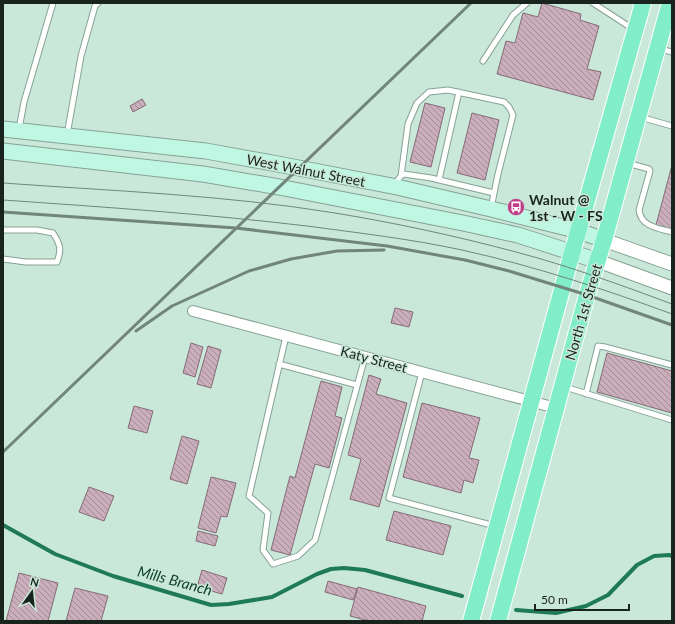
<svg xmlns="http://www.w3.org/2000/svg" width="675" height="624" viewBox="0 0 675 624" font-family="Lato,sans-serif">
  <defs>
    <pattern id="building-back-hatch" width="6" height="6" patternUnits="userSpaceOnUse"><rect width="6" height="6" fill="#cbaebb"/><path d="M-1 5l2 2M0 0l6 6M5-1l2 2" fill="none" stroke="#a48d97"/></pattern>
  </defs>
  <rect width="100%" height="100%" fill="#cae8d9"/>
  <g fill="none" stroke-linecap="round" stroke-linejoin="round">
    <path stroke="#1f7a5a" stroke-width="4" d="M3,525L55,554L113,576L211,605L229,604L272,597L317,574L331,569L344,568L365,570L462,596
      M516,610L556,613L586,606L608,595L637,565L654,556L669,555L672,556"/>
  </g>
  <path fill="url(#building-back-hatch)" stroke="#856b77" d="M542,3L581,14L580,20L599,26L587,69L601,72L593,100L497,74L506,41L515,43L523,13L538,17Z
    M142,99L146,105L133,112L130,106Z
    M425,103L445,108L431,167L410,162Z
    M472,113L499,120L485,180L457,173Z
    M672,165V229L656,225Z
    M395,308L413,312L409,327L391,323Z
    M191,343L203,347L195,377L183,373Z
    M208,346L221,350L211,388L197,384Z
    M607,353L672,371V413L597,392Z
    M369,375L381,379L376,394L407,403L379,507L350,499L361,459L348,455Z
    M321,381L342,387L335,416L342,418L329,468L315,464L290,555L271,550L290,476L295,478Z
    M422,403L480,418L469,458L479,460L473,483L464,480L461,493L403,477Z
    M134,406L153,411L147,433L128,428Z
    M182,436L199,441L187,484L170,479Z
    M211,477L236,483L227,517L221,516L216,533L198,528Z
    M89,487L114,496L104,521L79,512Z
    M394,511L451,526L443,555L386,540Z
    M198,531L218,536L215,546L196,541Z
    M202,570L227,578L222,594L197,587Z
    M19,573L58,583L48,621H6Z
    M328,581L357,589L353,600L325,592Z
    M358,587L426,606L422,621H369L350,616Z
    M75,588L108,596L101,621H66Z"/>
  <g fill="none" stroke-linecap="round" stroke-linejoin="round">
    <defs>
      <path id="service" d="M593,3L633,29
        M660,49L672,52
        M483,61L513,15L527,3
        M640,117L672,126
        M19,129L24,102L53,3
        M67,135L81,56L95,6L98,3
        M627,163L649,169L650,171L639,210C641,227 658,228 672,232
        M401,176L408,124L417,103L429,92L448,90L504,102L509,107L513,115L498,174L491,208
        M439,180L459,92
        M397,186V181L401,176L404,174L431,178L494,193
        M3,230H37L53,233C60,244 62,249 57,262H26L3,259
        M286,336L249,496L268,513L263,550L273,564L298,556L315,540L365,357
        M279,364L357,385
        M422,372L389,498L495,526
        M565,387L672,420
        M586,394L598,346L605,347L672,365"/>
      <path id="minor" d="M193,311L556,408"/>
      <path id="tertiary" d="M604,240L672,264
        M598,261L672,288"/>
      <path id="secondary" d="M3,129L206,151L283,165L397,187L491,209L579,231L604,240
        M3,151L203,174L279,187L463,223L518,235L598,261"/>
      <path id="primary" d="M471,621L572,253L643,3
        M498,621L587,295L604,240L670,3"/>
    </defs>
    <use href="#service" stroke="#86a294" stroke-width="7"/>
    <use href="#minor" stroke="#86a294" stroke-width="12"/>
    <use href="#tertiary" stroke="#86a294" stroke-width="15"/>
    <use href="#secondary" stroke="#86a294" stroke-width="17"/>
    <use href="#primary" stroke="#fff" stroke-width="18"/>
    <use href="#service" stroke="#fff" stroke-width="5"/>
    <use href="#minor" stroke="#fff" stroke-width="10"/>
    <use href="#tertiary" stroke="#fff" stroke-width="13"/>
    <use href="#secondary" stroke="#c0f7e4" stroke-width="15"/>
    <use href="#primary" stroke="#82eec9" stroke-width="16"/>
    <path stroke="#71857b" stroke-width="1" d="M3,183C113,191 225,195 335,213C396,223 456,236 516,252C569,266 621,285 672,304
      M3,200C104,207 206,214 307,226C359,233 411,239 462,250C534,266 604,289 672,314"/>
    <path stroke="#71857b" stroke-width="3" d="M3,212L236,228L387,246L465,260L509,271L587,295L672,325
      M136,331L172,306L249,271L291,259L337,251L384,250
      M3,452L471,3"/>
  </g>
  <defs>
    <symbol id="bus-disc" viewBox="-11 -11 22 22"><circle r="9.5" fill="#bf3e88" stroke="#cae8d9"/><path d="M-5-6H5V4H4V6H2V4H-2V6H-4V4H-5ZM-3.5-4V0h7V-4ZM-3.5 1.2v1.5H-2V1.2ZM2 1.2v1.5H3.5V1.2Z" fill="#fff"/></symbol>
  </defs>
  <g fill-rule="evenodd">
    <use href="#bus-disc" x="506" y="197" width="20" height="20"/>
  </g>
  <g text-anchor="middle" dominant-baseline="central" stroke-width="3" stroke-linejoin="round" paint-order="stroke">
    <g font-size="14" fill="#19241f" stroke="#cae8d9">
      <text transform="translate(306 170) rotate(11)">West Walnut Street</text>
      <text transform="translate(583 312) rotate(-74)">North 1st Street</text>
      <text transform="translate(374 359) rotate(15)">Katy Street</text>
    </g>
    <g font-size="14" font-weight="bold" fill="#19241f" stroke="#cae8d9" text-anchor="start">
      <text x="529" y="199">Walnut @<tspan x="529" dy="16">1st - W - FS</tspan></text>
    </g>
    <g font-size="15" font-style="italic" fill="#10412e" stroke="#cae8d9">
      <text transform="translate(175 580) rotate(15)">Mills Branch</text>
    </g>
  </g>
  <rect width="675" height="624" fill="none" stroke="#19241f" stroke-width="8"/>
  <g transform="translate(32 592) rotate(15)" stroke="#cae8d9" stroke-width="3" paint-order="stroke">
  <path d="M0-3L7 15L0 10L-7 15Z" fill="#19241f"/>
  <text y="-6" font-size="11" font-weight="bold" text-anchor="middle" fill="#19241f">N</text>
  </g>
  <path d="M535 604v6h94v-6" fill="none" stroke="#19241f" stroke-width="2"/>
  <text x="541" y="604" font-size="12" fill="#19241f" stroke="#cae8d9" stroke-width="3" paint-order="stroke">50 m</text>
</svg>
